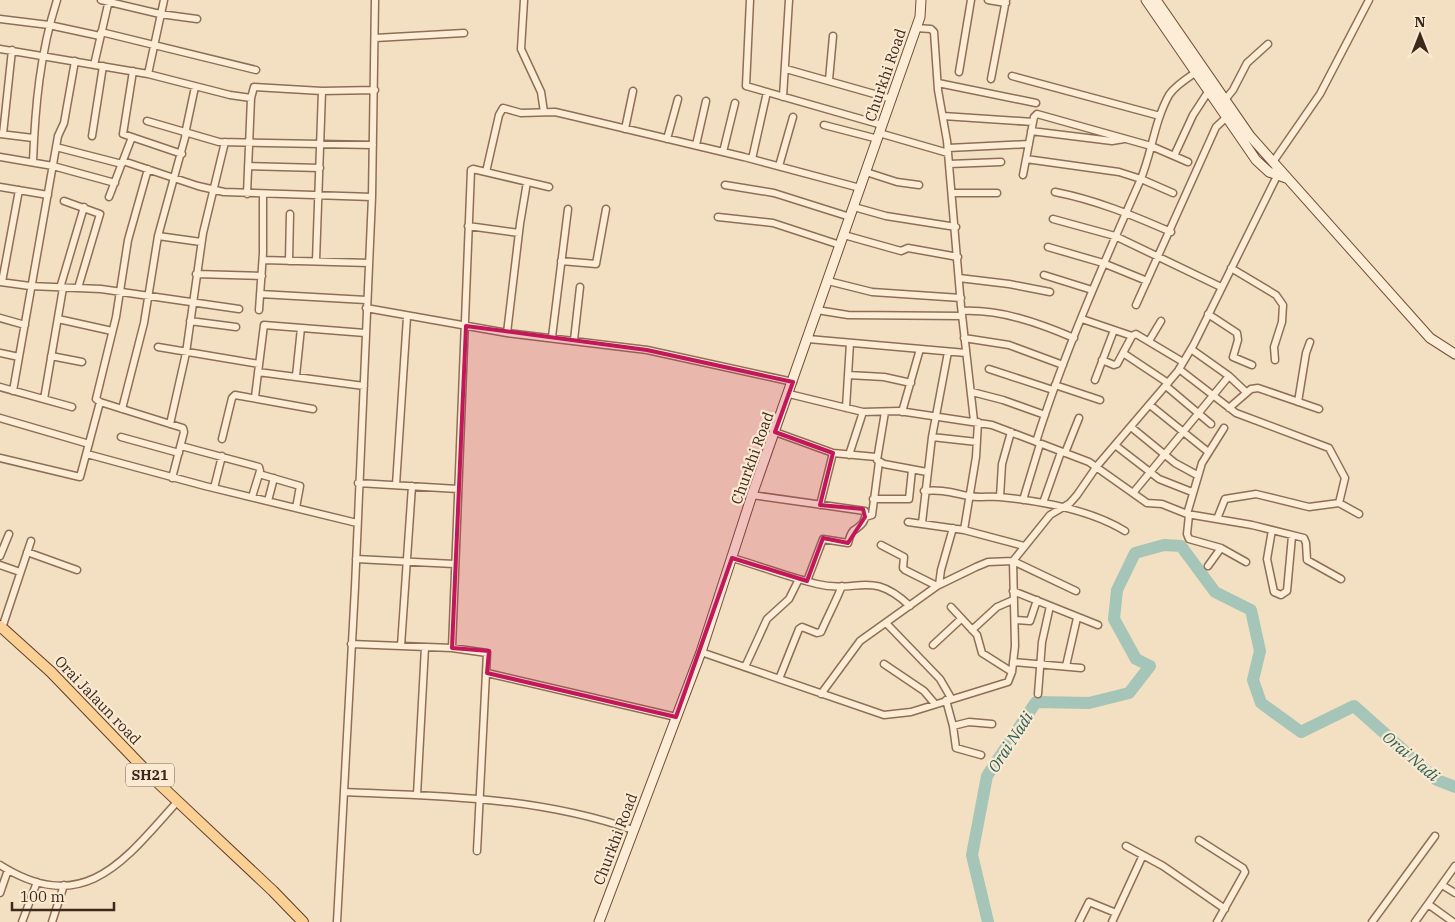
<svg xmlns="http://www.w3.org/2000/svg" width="1455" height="922" viewBox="0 0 1455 922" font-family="'IBM Plex Serif',serif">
  <rect width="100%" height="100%" fill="#f3dfc1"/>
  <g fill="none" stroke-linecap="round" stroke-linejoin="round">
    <path stroke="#a4c5b8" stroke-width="12" d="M988,922L972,855L987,776L1036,702L1089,703L1129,693L1150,666L1136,659L1114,619L1117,590L1135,553L1164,545L1181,546L1215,592L1251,610L1260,651L1253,680L1261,703L1301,732L1354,706L1437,780L1455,787"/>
    <defs>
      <path id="street" d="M101,0L160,14L197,19
        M524,0L521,49L541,92L544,112
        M750,0L746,86L882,125
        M988,0L1006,3
        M0,19L49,25L100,36
        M916,28L931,29L934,32L938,90L947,141L961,306L974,421
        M101,32L256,70
        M375,38L464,33
        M0,49L148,74L230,95L251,98
        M94,65L109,0
        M786,69L892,99
        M133,71L123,134L182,154
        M959,72L971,0
        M148,74L164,0
        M1012,76L1160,116
        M991,79L1006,0
        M829,80L833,36
        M938,83L1036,103
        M783,97L789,0
        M1224,101L1233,90L1247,63L1268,44
        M943,116L1033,122
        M147,121L219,142L373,145
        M824,125L878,139
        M625,129L633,91
        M1031,131L1112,141L1124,139
        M879,133L948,153
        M0,134L33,138
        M3,134L12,50
        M185,134L195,87
        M92,136L103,66
        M667,139L678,99
        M696,145L706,101
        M56,147L122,164
        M948,148L1029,144
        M723,152L735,103
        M1174,156L1193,115L1208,92
        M0,157L53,166L115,183
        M752,159L767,92
        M1026,159L1119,172L1141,179L1173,193
        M123,161L198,186L224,192L372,197
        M33,162C35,107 40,53 57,0
        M1273,162L1320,94L1369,0
        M949,164L1001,162
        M248,166L320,168
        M779,166L793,117
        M148,169L128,240L116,317L96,399L100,402L183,428L184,432L172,478
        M486,172L499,115L503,108L521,113L555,112L568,115L744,157L860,188
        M866,172L897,182L919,185
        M1023,175L1034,117L1037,114L1151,146L1188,162
        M725,185L774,193L850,217
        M0,187L48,195
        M1055,192C1096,200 1132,215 1171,232
        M953,193H997
        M247,194L251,98L254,87L322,91L375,90
        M109,197L132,137
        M64,201L100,214L78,288
        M854,207L886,216L956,227
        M718,217L773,223L840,245
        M1053,219L1115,236L1221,287
        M468,226L519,233
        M844,235L901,251L908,248L958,257
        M158,236L201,242
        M1048,247L1103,263L1147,281
        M263,260L369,263
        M289,261L290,214
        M316,261L322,91
        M561,261L596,264L606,209
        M1231,268L1276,295L1283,305L1282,322L1274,347L1275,360
        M196,274L262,276
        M1044,275L1092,290
        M959,278L1009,284L1050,292
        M828,281L872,292L961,298
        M0,282L30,286L101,289L239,309
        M2,282L19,190
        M60,288L84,207
        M260,294L366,300
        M1136,305L1216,127L1230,114
        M366,308L507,333L647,350L793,382
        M259,310L263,253V195
        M817,310L848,315L962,316
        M962,311C1000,309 1039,323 1074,338
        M1208,314L1237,333L1238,340L1233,357L1252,365
        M0,318L25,325
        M58,319L112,331
        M1082,319L1132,336
        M190,321L236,327
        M507,333L520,224L527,182
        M552,337L568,209
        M964,338L1009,345L1063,365
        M808,339L966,353
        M574,340L580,287
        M1149,341L1161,321
        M158,347L259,364
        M1191,349L1229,376L1246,392
        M0,353L19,357
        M1123,353L1168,383
        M51,356L82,362
        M1102,360L1114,365L1117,364L1132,336L1136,334L1183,362
        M989,369L1053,390
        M1179,369L1236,413L1329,448L1345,478L1339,503
        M258,372L364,386
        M848,375L884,377L911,383
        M296,376L301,328
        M1095,380L1114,330
        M1055,385L1100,400
        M1166,386L1211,424
        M0,387L72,407
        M13,391L58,136L64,123L75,61
        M972,392L1003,400L1045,415
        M789,394L863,412L899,411L992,425L1089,462L1147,503L1162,504L1187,514L1252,525L1304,538L1306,543L1307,560L1341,579
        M255,397L264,325L365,333
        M44,399L63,288
        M1298,402L1306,353L1310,342
        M1150,405L1207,451
        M846,408L850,343
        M1229,408L1251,389L1258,388L1319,409
        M122,409L144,323L158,236L186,134
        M885,412L877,460L884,464L927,472
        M902,412L920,349
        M0,418L89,444
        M170,424L186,353L203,233L225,142
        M1131,427L1175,463L1197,475
        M775,432L833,453L876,457
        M121,437L179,453
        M932,437L977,442
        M222,439L232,398L235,395L313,409
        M1036,442C1064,353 1102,267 1140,181C1152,153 1154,122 1169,95C1175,86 1186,79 1195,73
        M1115,445L1159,479L1192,492
        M181,446L259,467L260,471L252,497
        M1065,453L1079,418
        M87,454L205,486L357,523
        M849,455L863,412
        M0,458L80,477L100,402
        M259,474L300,486L296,508
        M358,483L458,489
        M396,485L407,317
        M214,488L222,456
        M924,491C941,489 953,493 969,496C979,498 990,496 1000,497C1042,501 1089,509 1125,531
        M1133,493L1229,376
        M752,495L865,511C867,522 860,526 853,531C851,533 849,539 848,543L823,539L807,581
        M1000,497L1002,464L1011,432
        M873,499H909L912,470
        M1023,500L1040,444
        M268,501L274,478
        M1043,503L1061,452
        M820,505L833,453
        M1187,514L1202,463L1224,428
        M1189,515L1187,534L1189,539L1221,548L1246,562
        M865,517L872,515L879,462
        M1217,519L1225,499L1256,494L1309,507L1339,503L1359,514
        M908,522L964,530L1024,546
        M922,523L932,437L948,352
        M964,530L976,457L978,422
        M1272,530L1267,559L1274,592L1281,595L1287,591L1292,536
        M881,545L904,557L903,568L905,570L937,586
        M27,552L77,570
        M0,556L9,534
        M732,558C760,566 788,577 817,584C859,594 870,569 910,606
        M356,559L454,564
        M0,565L20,572
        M1208,566L1221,548
        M939,585L941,570L953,528
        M1013,591L1098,625
        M951,607L977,635L982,653L1012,672
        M1015,620L1030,621L1037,600
        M887,624L940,679L951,698
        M2,628L31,541
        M972,630L997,607L1013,600
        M351,644L452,648L487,653L477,851
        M933,645L961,619
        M401,646L412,486
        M452,648L471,170L473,169L549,187
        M701,652L884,715L911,712L1008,682L1012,672L1015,646L1013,561L1050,515L1070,503L1077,495L1097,466L1178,371L1194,344L1277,176
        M1013,662L1081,668
        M884,664L924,691L935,704
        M1066,666L1077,618
        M745,667L767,619L789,599L799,579
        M487,673L676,717
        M779,679L799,629L802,627L817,633L821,632C828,616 835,603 842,586
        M821,694L860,641L937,586L976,567L988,562L1013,561L1076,591
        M1038,694L1042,642L1050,606
        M946,700L953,726L956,748L981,755
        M953,726L969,722L992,724
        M344,792C443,796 539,797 633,830
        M417,795L425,647
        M1199,840L1243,868L1245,872L1217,922
        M1126,846L1163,866L1225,909
        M0,865C84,918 125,860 177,802
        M1442,885L1455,893
        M0,893L8,870
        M1428,904L1453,922
        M22,922L37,882
        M52,922L64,885
        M337,922L355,587L372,197L375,0
        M1079,922L1089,902L1116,913
        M1112,922L1143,855
        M1372,922L1435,836
        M1415,922L1455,866"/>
      <path id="secondary" d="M1146,0L1256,160L1269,172L1286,178
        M1156,0L1250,136L1430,338L1455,354
        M599,922L701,652L752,495L920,17L921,0"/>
      <path id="primary" d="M0,626L51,672L155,780L273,891L303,922"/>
    </defs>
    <use href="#street" stroke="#8f6e56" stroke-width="9"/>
    <use href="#secondary" stroke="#714f39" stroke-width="11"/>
    <use href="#primary" stroke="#5d3c2b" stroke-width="12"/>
    <use href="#street" stroke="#fdedd6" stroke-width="6"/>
    <use href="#secondary" stroke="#fdedd6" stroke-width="9"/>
    <use href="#primary" stroke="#fbd094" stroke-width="10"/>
  </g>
  <path fill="#c2185b" fill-opacity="0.2" stroke="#c2185b" stroke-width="4" stroke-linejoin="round" d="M466,326L647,350L793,382L775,432L833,453L820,505L863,509L865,517L848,543L823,538L807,581L732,558L676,717L487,673L489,651L452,648Z"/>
  <g text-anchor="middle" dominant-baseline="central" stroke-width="4.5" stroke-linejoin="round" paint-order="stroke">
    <rect fill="#faead2" stroke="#766253" stroke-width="1" x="126" y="763.5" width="48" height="23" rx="4"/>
    <g font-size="14" font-weight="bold" fill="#3d281c">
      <text x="150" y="775">SH21</text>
    </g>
    <g font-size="15" fill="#3d281c" stroke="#faead2">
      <text transform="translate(885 75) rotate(-71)">Churkhi Road</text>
      <text transform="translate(752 458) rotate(-70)">Churkhi Road</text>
      <text transform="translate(98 700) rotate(46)">Orai Jalaun road</text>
      <text transform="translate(615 839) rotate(-69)">Churkhi Road</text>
    </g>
    <g font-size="16" font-style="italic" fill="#295f56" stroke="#faead2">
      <text transform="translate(1010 742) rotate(-57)">Orai Nadi</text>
      <text transform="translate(1411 756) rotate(40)">Orai Nadi</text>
    </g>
  </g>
  <g transform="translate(1420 35)" stroke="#faead2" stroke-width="4" paint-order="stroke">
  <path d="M0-4L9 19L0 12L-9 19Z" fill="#3d281c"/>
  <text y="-8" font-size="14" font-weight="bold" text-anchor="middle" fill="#3d281c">N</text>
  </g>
  <path d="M12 902v8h102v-8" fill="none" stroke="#3d281c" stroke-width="2.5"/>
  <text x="20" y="902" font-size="15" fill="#3d281c" stroke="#faead2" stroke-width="4" paint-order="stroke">100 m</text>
</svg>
